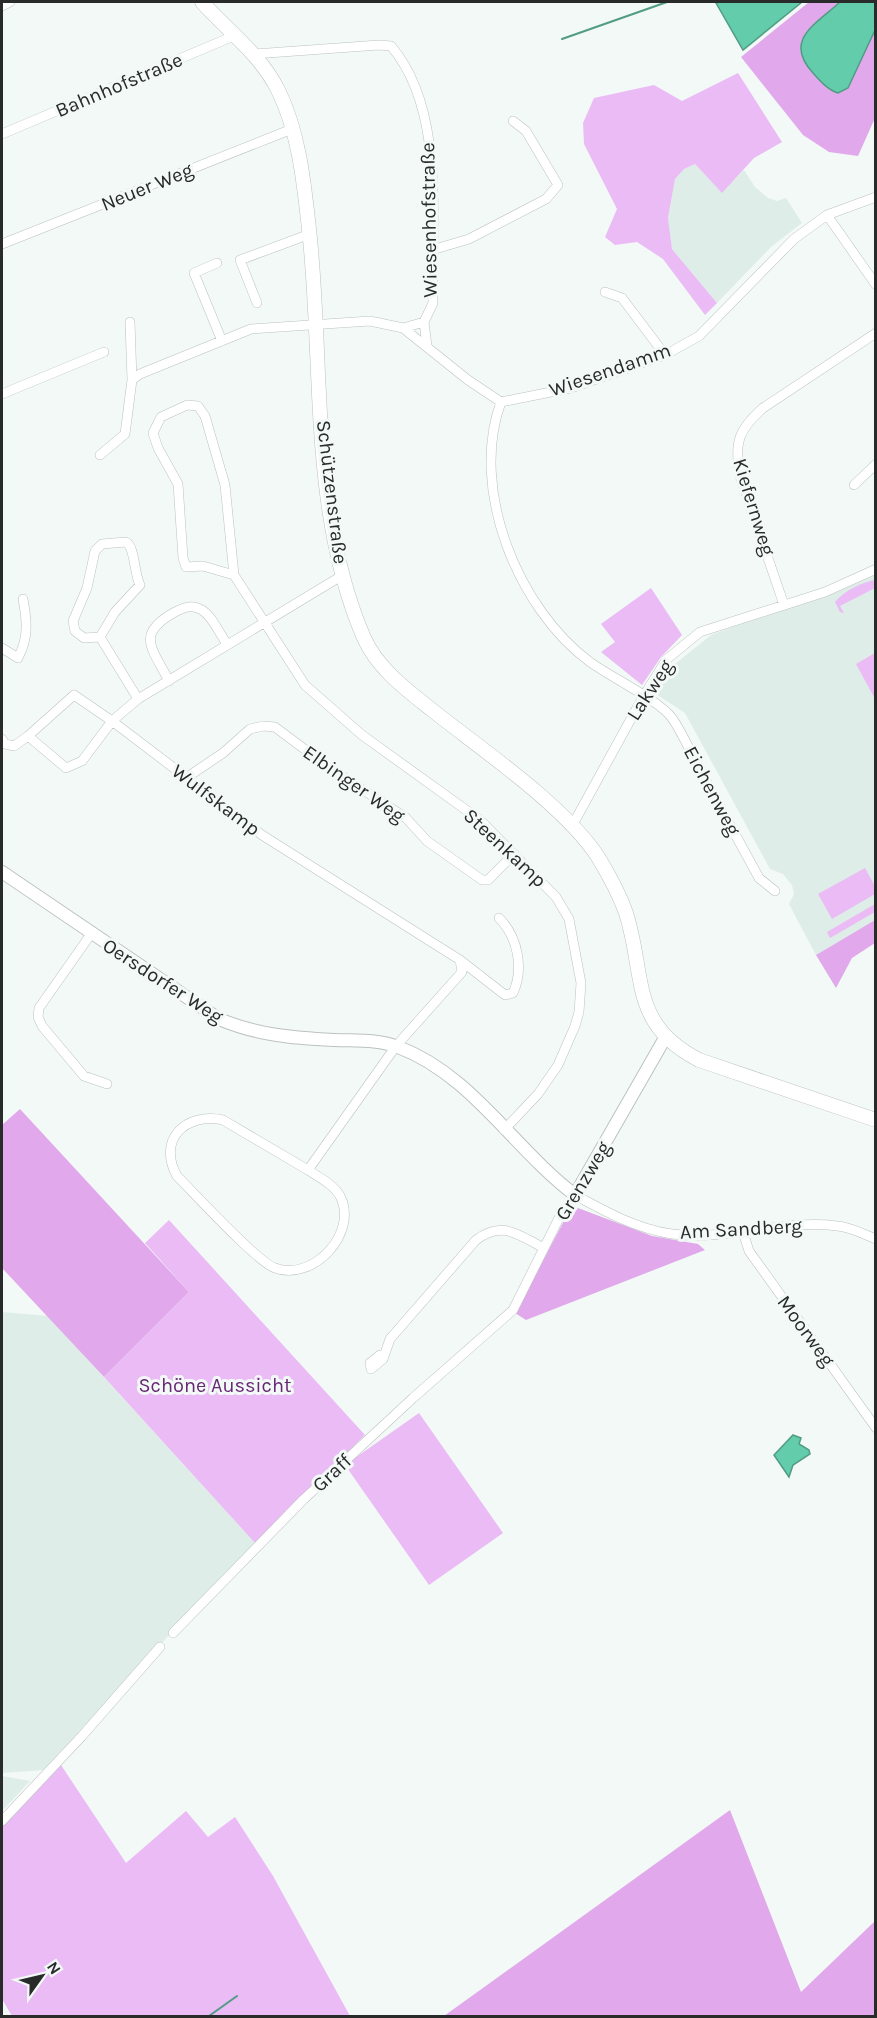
<svg xmlns="http://www.w3.org/2000/svg" width="877" height="2018" viewBox="0 0 877 2018" font-family="Karla,sans-serif">
  <rect width="100%" height="100%" fill="#f2f9f6"/>
  <path fill="#deede7" d="M695,164L722,192L744,170L755,187L768,198L777,201L786,198L802,223L772,246L717,303L672,249L668,218L675,179L684,169Z
    M875,575V920L816,955L789,904L794,894L792,885L783,874L770,869L685,713L656,694L675,664L711,635Z
    M2,1312L48,1316L255,1543L43,1770L2,1773Z
    M2,1776L30,1781L2,1811Z"/>
  <path fill="#ebbbf5" d="M738,73L782,142L754,158L722,193L695,164L684,169L675,179L668,218L672,249L717,303L705,315L663,259L637,242L615,245L605,237L617,209L584,144L583,123L594,98L654,85L682,101Z
    M875,580V588L840,606L844,613L840,612L835,602C845,590 861,583 875,580Z
    M651,588L682,635L661,657L642,685L601,652L615,642L601,624Z
    M875,653V699L856,664Z
    M865,868L875,886V894L832,919L818,894Z
    M875,904V912L830,938L827,932Z
    M169,1220L365,1435L255,1543L104,1377L189,1292L145,1243Z
    M419,1413L503,1533L429,1585L345,1465Z
    M61,1765L126,1863L186,1811L208,1837L235,1817L273,1876L350,2016H12L2,1999V1827Z"/>
  <path fill="#e1a9ec" d="M809,2H840L808,31L838,93L848,88L875,30V118L858,156L829,152L803,135L741,57Z
    M875,920V943L852,958L836,988L816,955Z
    M20,1109L189,1292L104,1377L2,1268V1125Z
    M578,1208L652,1236L698,1244L705,1250L526,1320L515,1313L565,1219Z
    M730,1810L801,1992L875,1921V2016H444Z"/>
  <path fill="#62ccab" stroke="#519c84" stroke-width="1.5" d="M719,2H802L743,50L716,3Z
    M840,2H875V30L848,88L838,93C828,90 820,81 813,73C783,40 815,25 840,2Z
    M793,1435L801,1438L799,1444L809,1450L810,1454L793,1465L789,1477L774,1455Z"/>
  <g fill="none" stroke-linecap="round" stroke-linejoin="round">
    <path stroke="#519c84" stroke-width="2" d="M562,39L667,2
      M209,2016L237,1996"/>
    <defs>
      <path id="minor" d="M2,6L10,2
        M254,54L379,45L391,46C446,110 431,224 433,303L424,322L427,346
        M2,134L236,35
        M827,215L876,285
        M2,244L292,129
        M432,250L469,239L546,199L558,185L526,131L513,121
        M217,263L194,273L222,341
        M605,292L622,298L665,355
        M257,303L240,260L310,234
        M130,322L132,380
        M403,328L424,322
        M2,394L104,352
        M501,402C469,489 518,609 590,662C609,676 660,701 672,718C683,734 691,753 700,770C720,806 739,842 759,878L775,891
        M100,455L125,434L132,380L140,374L251,329L370,321L403,328L468,380L501,402L571,388L665,355L699,336L794,239L827,215L876,197
        M854,485L876,464
        M234,575L225,485L205,416L198,406L187,405L161,417L153,433L158,448L178,484L183,558L186,567L203,566L234,575L305,685L362,735L480,820L556,897L569,919L581,983L579,1012L575,1026L558,1065L538,1094L504,1130
        M784,605L740,476C734,443 738,430 763,408L876,333
        M100,637L84,638L75,631L73,621L87,588L95,551L102,544L126,542C135,547 134,573 140,585L115,612L100,637L138,699
        M2,648L18,658C29,637 27,621 23,599
        M169,681C152,648 135,634 175,612C185,607 192,604 202,610C213,617 219,633 227,644
        M74,695L112,721L82,761L66,768L28,736Z
        M2,739L5,744L14,746L28,736
        M186,778L223,753L250,729L263,726L275,727L327,766L406,818L427,841L482,880H488L514,854
        M572,826L643,697L667,659L700,632L825,592L876,569
        M91,934L39,1008L38,1017L42,1026L84,1076L107,1084
        M460,960L505,995L513,993C524,969 518,937 499,918
        M308,1170L223,1120C185,1112 157,1140 177,1176C195,1194 257,1262 275,1268C313,1282 359,1233 340,1196C334,1185 319,1177 308,1170L396,1046L462,972L460,960L262,835L112,721L138,699L343,575
        M743,1232L749,1251L876,1428
        M383,1355H380L370,1363L371,1369L383,1359L390,1339L476,1240C503,1220 518,1235 544,1248
        M173,1633L304,1499L413,1398L513,1310L560,1216L575,1195C606,1212 637,1229 672,1234C727,1241 783,1219 837,1226C851,1227 863,1234 876,1239
        M2,1821L82,1736L160,1647"/>
      <path id="tertiary" d="M2,872L219,1019C257,1035 293,1038 334,1040C355,1041 378,1039 398,1047C471,1074 514,1149 575,1195L665,1038"/>
      <path id="secondary" d="M202,2C228,31 260,54 278,90C299,132 304,183 309,229C324,364 309,511 364,638C378,669 407,690 432,710C481,749 565,806 598,857C609,875 619,893 626,913C646,976 629,1024 699,1060L876,1120"/>
    </defs>
    <use href="#minor" stroke="#bcc2c0" stroke-width="10"/>
    <use href="#tertiary" stroke="#bcc2c0" stroke-width="14"/>
    <use href="#secondary" stroke="#bcc2c0" stroke-width="15"/>
    <use href="#minor" stroke="#fff" stroke-width="9"/>
    <use href="#tertiary" stroke="#fff" stroke-width="12"/>
    <use href="#secondary" stroke="#fff" stroke-width="14"/>
  </g>
  <g text-anchor="middle" dominant-baseline="central" stroke-width="6" stroke-linejoin="round" paint-order="stroke">
    <g font-size="20" fill="#292b2a" stroke="#f2f9f6">
      <text transform="translate(119 85) rotate(-23)">Bahnhofstraße</text>
      <text transform="translate(147 187) rotate(-22)">Neuer Weg</text>
      <text transform="translate(429 220) rotate(-91)">Wiesenhofstraße</text>
      <text transform="translate(610 370) rotate(-19)">Wiesendamm</text>
      <text transform="translate(332 492) rotate(83)">Schützenstraße</text>
      <text transform="translate(754 507) rotate(73)">Kiefernweg</text>
      <text transform="translate(650 690) rotate(-57)">Lakweg</text>
      <text transform="translate(354 784) rotate(35)">Elbinger Weg</text>
      <text transform="translate(712 791) rotate(62)">Eichenweg</text>
      <text transform="translate(216 800) rotate(37)">Wulfskamp</text>
      <text transform="translate(505 848) rotate(43)">Steenkamp</text>
      <text transform="translate(163 981) rotate(33)">Oersdorfer Weg</text>
      <text transform="translate(583 1181) rotate(-59)">Grenzweg</text>
      <text transform="translate(741 1229) rotate(-3)">Am Sandberg</text>
      <text transform="translate(806 1331) rotate(54)">Moorweg</text>
      <text transform="translate(332 1473) rotate(-43)">Graff</text>
    </g>
    <g font-size="20" fill="#682775" stroke="#f2f9f6">
      <text x="215" y="1385">Schöne Aussicht</text>
    </g>
  </g>
  <rect width="877" height="2018" fill="none" stroke="#292b2a" stroke-width="6"/>
  <g transform="translate(42 1976) rotate(56)" stroke="#f2f9f6" stroke-width="4.5" paint-order="stroke">
  <path d="M0-4.5L10 22L0 15L-10 22Z" fill="#292b2a"/>
  <text y="-9" font-size="16" font-weight="bold" text-anchor="middle" fill="#292b2a">N</text>
  </g>
</svg>
